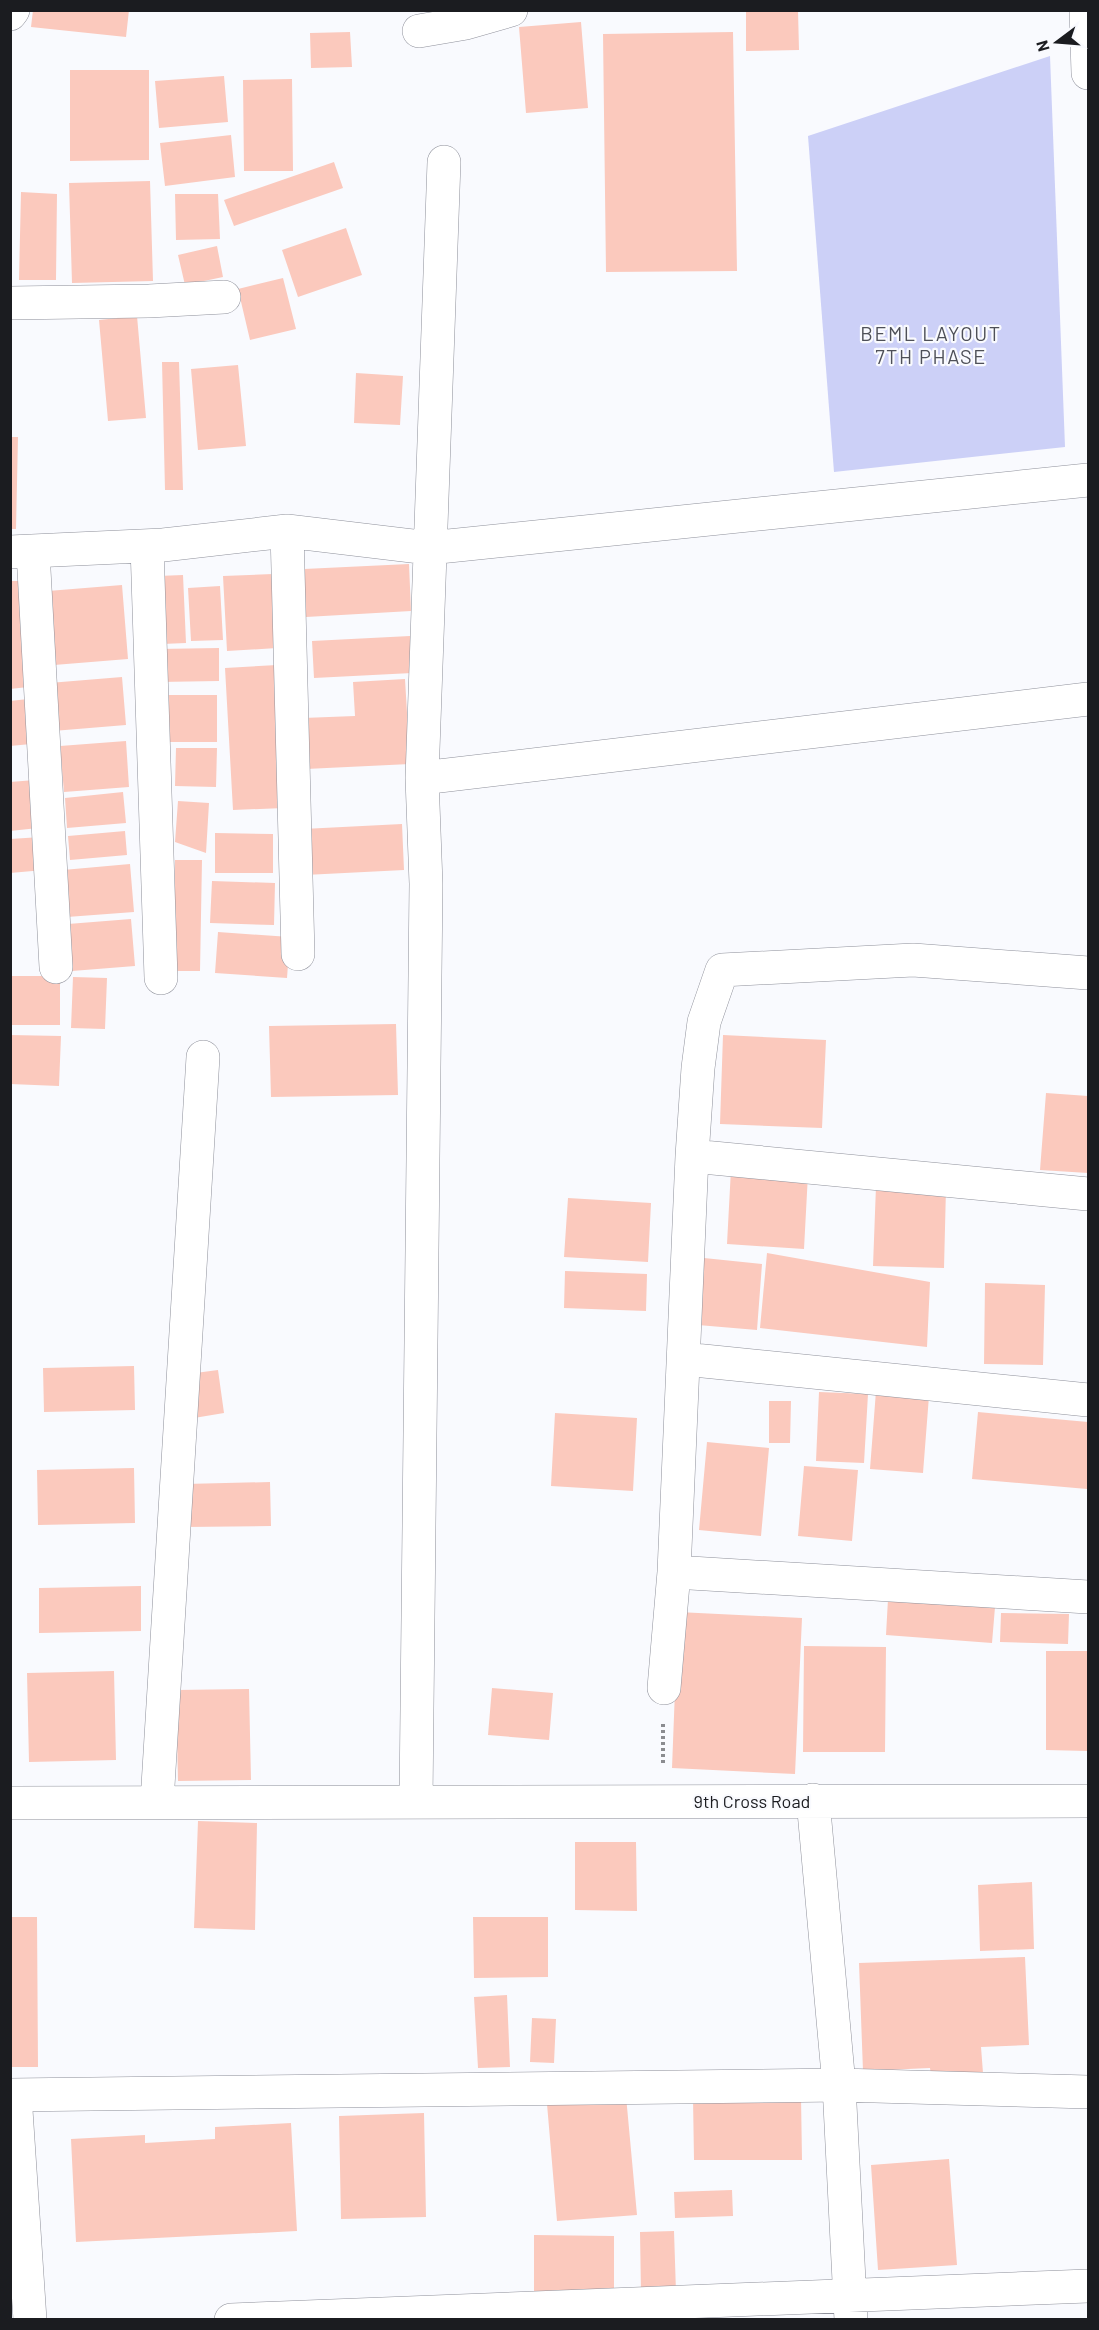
<svg xmlns="http://www.w3.org/2000/svg" width="1099" height="2330" viewBox="0 0 1099 2330" font-family="Barlow,sans-serif">
  <rect width="100%" height="100%" fill="#f9fafe"/>
  <path fill="#ccd0f7" d="M1050,56L1065,447L834,472L808,136Z"/>
  <path fill="#fbc9bd" d="M33,10H129L126,37L31,27Z
    M746,10H798L799,50L746,51Z
    M581,22L588,108L526,113L519,27Z
    M350,32L352,67L311,68L310,33Z
    M733,32L737,271L606,272L603,34Z
    M70,70H149V160L70,161Z
    M224,76L228,122L159,128L155,81Z
    M292,79L293,171H244L243,80Z
    M231,135L235,177L165,186L160,143Z
    M334,162L343,188L234,226L224,200Z
    M150,181L153,281L72,283L69,183Z
    M21,192L57,194L56,280H19Z
    M175,194H218L220,239L176,240Z
    M346,228L362,275L298,297L282,250Z
    M217,246L223,277L185,285L178,255Z
    M283,278L296,329L250,340L238,289Z
    M137,316L146,418L108,421L99,320Z
    M162,362H179L183,490H165Z
    M238,365L246,446L198,450L191,369Z
    M356,373L403,376L400,425L354,423Z
    M10,437H18L16,529H10Z
    M409,564L411,611L306,617L304,569Z
    M273,574L277,648L227,651L223,576Z
    M183,575L186,643L162,644L158,576Z
    M10,581H19L28,687L10,689Z
    M122,585L128,659L54,665L48,591Z
    M220,586L223,640L191,641L188,588Z
    M410,636L412,673L314,678L312,641Z
    M219,648V681L159,682L158,649Z
    M277,665L284,808L233,810L225,668Z
    M122,677L126,725L53,731L49,683Z
    M405,679L410,764L306,769L303,718L355,716L353,682Z
    M159,695H217V742H160Z
    M28,699L31,744L10,746V701Z
    M126,741L129,787L64,792L60,746Z
    M176,748H217L216,787L175,786Z
    M35,780L38,828L10,831V782Z
    M123,792L126,823L67,828L65,798Z
    M178,801L209,803L206,853L175,842Z
    M402,824L404,870L305,875L303,829Z
    M125,831L127,855L70,860L68,836Z
    M215,833L273,834V873H215Z
    M41,837L44,870L10,873V839Z
    M175,860H202L200,971H173Z
    M130,864L134,912L67,917L63,870Z
    M212,881L275,883L274,925L210,923Z
    M131,919L135,966L72,971L68,924Z
    M218,932L290,937L287,978L215,973Z
    M10,976H60V1025H10Z
    M73,977L107,978L105,1029L71,1028Z
    M396,1024L398,1095L271,1097L269,1026Z
    M10,1035L61,1036L59,1086L10,1084Z
    M723,1035L826,1040L822,1128L720,1124Z
    M1046,1093L1088,1096V1173L1040,1170Z
    M731,1169L808,1174L804,1249L727,1244Z
    M876,1186L946,1188L944,1268L873,1266Z
    M568,1198L651,1203L648,1262L564,1257Z
    M767,1253L930,1282L927,1347L760,1328Z
    M704,1258L762,1264L757,1330L698,1325Z
    M565,1271L647,1274L646,1311L564,1308Z
    M985,1283L1045,1285L1043,1365L984,1364Z
    M134,1366L135,1410L44,1412L43,1368Z
    M218,1370L224,1413L194,1418L188,1374Z
    M876,1391L929,1396L923,1473L870,1469Z
    M819,1392L868,1394L864,1463L816,1461Z
    M769,1401H791L790,1443H769Z
    M978,1412L1088,1422L1087,1489L972,1479Z
    M555,1413L637,1418L633,1491L551,1486Z
    M707,1442L769,1448L761,1536L699,1530Z
    M804,1466L858,1470L852,1541L798,1536Z
    M134,1468L135,1523L38,1525L37,1470Z
    M270,1482L271,1526L185,1527V1484Z
    M141,1586V1631L39,1633V1588Z
    M888,1599L995,1607L992,1643L886,1635Z
    M678,1612L802,1618L795,1774L672,1768Z
    M1001,1613L1069,1614L1068,1644L1000,1642Z
    M804,1646L886,1647L885,1752H803Z
    M1046,1651H1088V1751L1046,1750Z
    M114,1671L116,1760L29,1762L27,1673Z
    M492,1688L553,1693L549,1740L488,1735Z
    M249,1689L251,1780L178,1781L176,1690Z
    M198,1821L257,1823L255,1930L194,1928Z
    M575,1842H636L637,1911L575,1910Z
    M1032,1882L1034,1949L980,1951L978,1885Z
    M10,1917H37L38,2067H10Z
    M473,1917H548V1977L474,1978Z
    M1025,1957L1029,2045L981,2047L983,2073L931,2075L930,2068L863,2071L859,1963Z
    M507,1995L510,2067L478,2068L474,1997Z
    M532,2018L556,2019L554,2063L530,2062Z
    M626,2096L637,2215L557,2221L547,2104Z
    M801,2097L802,2160H694L693,2098Z
    M424,2113L426,2217L341,2219L339,2116Z
    M291,2123L297,2231L76,2242L71,2139L145,2135V2143L215,2139V2127Z
    M949,2159L957,2265L878,2270L871,2165Z
    M732,2190L733,2216L675,2218L674,2192Z
    M674,2231L676,2292H641L640,2232Z
    M534,2235L614,2236V2298H534Z"/>
  <g fill="none" stroke-linecap="round" stroke-linejoin="round">
    <defs>
      <path id="minor" d="M1086,10L1088,73
        M10,14L13,10
        M419,31L466,23L511,10
        M10,303L149,301L224,297
        M287,531L298,954
        M147,546L161,978
        M10,552L163,545L287,531L429,548L1088,480
        M33,552L56,967
        M422,778L1088,699
        M692,1156L1088,1194
        M684,1359L1088,1400
        M674,1572L1088,1597
        M664,1688L674,1572L692,1156L698,1068L704,1022L722,970L913,960L1088,973
        M813,1800L839,2085L851,2320
        M416,1801L426,884L422,778L444,162
        M157,1802L203,1057
        M10,1803L1088,1801
        M10,2095L839,2085L1088,2092
        M15,2095L30,2320
        M231,2320L1088,2286"/>
    </defs>
    <use href="#minor" stroke="#8f919b" stroke-width="34"/>
    <path stroke="#8b8c90" stroke-width="4" stroke-dasharray="3 3" stroke-linecap="butt" d="M663,1724V1764"/>
    <use href="#minor" stroke="#fff" stroke-width="33"/>
  </g>
  <g text-anchor="middle" dominant-baseline="central" stroke-width="4.5" stroke-linejoin="round" paint-order="stroke">
    <g font-size="18" fill="#1b1c20" stroke="#f9fafe">
      <text x="752" y="1801">9th Cross Road</text>
    </g>
    <g font-size="20" letter-spacing="1.5" fill="#4e5058" stroke="#f9fafe">
      <text x="931" y="333">BEML LAYOUT<tspan x="931" dy="23">7TH PHASE</tspan></text>
    </g>
  </g>
  <rect width="1099" height="2330" fill="none" stroke="#1b1c20" stroke-width="24"/>
  <g transform="translate(1057 42) rotate(254)" stroke="#f9fafe" stroke-width="4.5" paint-order="stroke">
  <path d="M0-4.5L10 22L0 15L-10 22Z" fill="#1b1c20"/>
  <text y="-9" font-size="16" font-weight="bold" text-anchor="middle" fill="#1b1c20">N</text>
  </g>
</svg>
